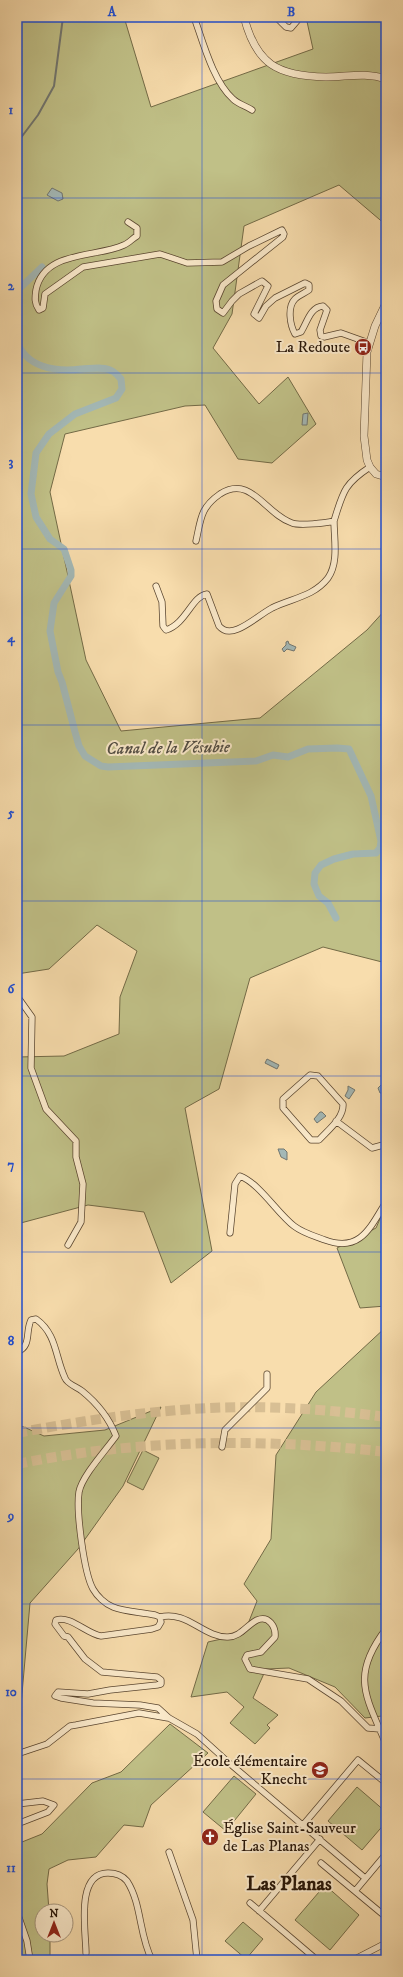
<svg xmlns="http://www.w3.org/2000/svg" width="403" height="1977" viewBox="0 0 403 1977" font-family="'IM FELL DW Pica',serif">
  <rect width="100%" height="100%" fill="#f8ddad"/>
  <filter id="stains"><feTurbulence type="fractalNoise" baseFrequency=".005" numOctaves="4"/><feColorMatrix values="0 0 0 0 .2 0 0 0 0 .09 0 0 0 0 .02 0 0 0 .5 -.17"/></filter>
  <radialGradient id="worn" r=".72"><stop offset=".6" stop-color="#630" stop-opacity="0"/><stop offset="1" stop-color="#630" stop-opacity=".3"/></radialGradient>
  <path fill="#c0c087" stroke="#736a46" d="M18,17H124L151,107L313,49L306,17H386V225L339,185L244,226L232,314L213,348L259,404L288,377L316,424L272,463L238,459L205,405L185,406L65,434L50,492L86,660L121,731L260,718L367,630L386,609V963L323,947L250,978L219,1089L185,1108L212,1251L171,1283L144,1212L88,1205L17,1224V1057L64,1056L119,1034L120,997L137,951L97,925L49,969L17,974V55L20,49Z
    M386,1205V1306L360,1308L337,1248L376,1228Z
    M386,1327V1725L382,1716L365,1718L335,1687L289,1668L266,1669L253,1698L278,1715L267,1725L270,1728L255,1744L230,1723L244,1707L227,1692L191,1697L208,1642L244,1634L257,1601L244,1584L271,1539L276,1455L316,1392Z
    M161,1407L123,1486L78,1549L30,1603L21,1705L17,1718V1424L44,1436L105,1430Z
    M143,1450L159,1458L143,1490L127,1482Z
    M170,1724L208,1753L151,1805L143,1827L124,1825L96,1857L68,1860L49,1869L47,1884L49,1911H42V1935H50V1960H17V1844L42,1834L92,1783L121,1772Z
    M234,1776L256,1794L226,1831L203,1812Z
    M357,1787L386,1812V1822L362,1850L328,1821Z
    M325,1885L359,1915L330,1950L295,1920Z
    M243,1922L263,1939L246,1959L225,1941Z"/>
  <path fill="#a3b8b6" stroke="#717670" d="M52,188L62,193L63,199L58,201L47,195Z
    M308,413L307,425H302L303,414Z
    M288,641L289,644L296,647L294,651L287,649L284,652L282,649L286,645V642Z
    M267,1059L279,1065L277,1069L265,1063Z
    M383,1083H386V1093H380L378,1088Z
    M348,1086L355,1090L349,1099L345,1096L348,1090Z
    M320,1112H322L326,1116L317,1123L314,1119Z
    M278,1149H284L287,1152V1160L281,1157Z"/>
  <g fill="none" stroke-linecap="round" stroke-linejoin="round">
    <path stroke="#717670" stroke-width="2" d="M17,143L38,115L54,86L63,17"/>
    <path stroke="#a3b8b6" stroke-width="7" d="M17,293L18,290L42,267
      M17,341C26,368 56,372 81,369C90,369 104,366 112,371C115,372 118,376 121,379L122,389L116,398L75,414L49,434L36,453L31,494L36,517L50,539L64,549L71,570V576L54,603L50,631L58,672L62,682L75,732L79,746L85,756L101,766L108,767L256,761L273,755L288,757L308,749L337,748L349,749L371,796L381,841L380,848L376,853L353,854L334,859L321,865L315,873L314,884L319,896L328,903L336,918"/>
    <path stroke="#d8bf94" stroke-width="10" stroke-dasharray="10 5" stroke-linecap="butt" d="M17,1433C71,1423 125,1414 180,1410C248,1404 318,1408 386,1417
      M17,1464C140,1439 262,1438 386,1452"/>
    <defs>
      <path id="minor" d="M194,17C203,42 213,81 233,99C238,104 246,106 252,110
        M276,17L286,27L291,28L297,21L296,17
        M128,222L137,228V236C133,238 129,243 124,245C96,258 44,250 36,290C35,297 34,303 39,310L43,308L45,294L83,267L160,254L187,263L222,262L249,246L282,230L284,234L283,237L223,285L216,301L217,309L223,313L232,301L239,294L262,281L268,286L254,314L259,318L266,306L275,298L305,283L309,285V290C305,293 299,295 295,299C287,307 290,325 295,334L301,332C307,323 310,307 323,306L327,310L320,330L321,336L324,337L341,333L369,343
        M196,541C201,519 200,508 220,494C251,474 265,514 292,523C300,526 325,523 334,521C343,492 344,484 370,467
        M156,586L162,602L163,626L166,630C186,624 192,596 207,594L219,626C224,632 231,632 238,629C250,624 261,614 272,608C292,598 313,597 328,578C339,562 334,539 334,521
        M17,996L32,1017L31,1068L46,1109L76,1141V1157L83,1184L81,1222L68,1245
        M310,1075L318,1076L343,1104C344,1118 328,1130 319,1140H311L283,1108V1099Z
        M336,1121L372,1148L383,1145L386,1142
        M230,1233L235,1184L240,1176C259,1183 278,1214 294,1226C303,1233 314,1236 325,1240C360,1253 370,1228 386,1202
        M17,1352C32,1346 25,1332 31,1320L36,1319C57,1334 55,1357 65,1378C67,1384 77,1387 82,1391C97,1403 109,1418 116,1436C106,1450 82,1476 79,1492C76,1511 84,1573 93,1589C97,1596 105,1604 113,1607C125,1612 142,1612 155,1615L160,1617L161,1622L158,1627L152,1629L101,1636C87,1634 70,1615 56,1620L55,1624L64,1636L68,1637L85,1659L102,1672L157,1677L161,1680V1684L157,1685L110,1690L88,1694L58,1692L55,1696L61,1698L93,1703L140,1705L158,1708L169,1718L197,1734L228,1762L365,1878
        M222,1447L225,1430L267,1388V1374
        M160,1617C187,1610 204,1638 228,1637C240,1637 247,1625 257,1620C269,1615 276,1627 275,1637L261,1652L247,1655L245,1659L250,1669L308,1679L341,1701L368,1728L380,1729
        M386,1629C350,1676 366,1696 386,1744
        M17,1754L47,1744L70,1726L76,1725L139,1713L168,1718
        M17,1804L43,1801L54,1805L48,1812L17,1824
        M303,1825L358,1760L386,1783
        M169,1852L193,1920L197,1960
        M321,1863L386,1917
        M355,1891L386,1854
        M250,1903L317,1960
        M259,1911L320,1839
        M17,1912L27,1941L30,1960
        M86,1953C86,1932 75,1873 108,1873C115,1873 122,1875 127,1881C142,1904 139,1936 152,1960
        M353,1960L386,1943"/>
      <path id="tertiary" d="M244,17C256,64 277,76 326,77C347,77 365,72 386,79
        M386,303L375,326L367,352L364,436L367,460L370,467L376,474L386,477"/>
    </defs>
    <use href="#minor" stroke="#5a4630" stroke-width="7"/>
    <use href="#tertiary" stroke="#5a4630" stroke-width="8"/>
    <use href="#minor" stroke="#fae9ca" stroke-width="5.5"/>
    <use href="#tertiary" stroke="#fae9ca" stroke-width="7"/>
  </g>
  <path fill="none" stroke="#1d4ed8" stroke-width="1" stroke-opacity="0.55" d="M202,17V1960M17,198H386M17,373H386M17,549H386M17,725H386M17,901H386M17,1076H386M17,1252H386M17,1428H386M17,1604H386M17,1779H386"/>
  <defs>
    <symbol id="bus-disc" viewBox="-11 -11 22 22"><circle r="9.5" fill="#8f2418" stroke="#fae9ca"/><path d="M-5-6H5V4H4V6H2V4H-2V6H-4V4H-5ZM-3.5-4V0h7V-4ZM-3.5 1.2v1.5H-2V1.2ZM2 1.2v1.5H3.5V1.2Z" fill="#fff"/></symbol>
    <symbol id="school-disc" viewBox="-11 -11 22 22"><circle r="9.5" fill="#8f2418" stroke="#fae9ca"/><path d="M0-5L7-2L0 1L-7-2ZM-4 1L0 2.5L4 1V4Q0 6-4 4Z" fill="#fff"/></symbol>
    <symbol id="church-disc" viewBox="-11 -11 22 22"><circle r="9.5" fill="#8f2418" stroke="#fae9ca"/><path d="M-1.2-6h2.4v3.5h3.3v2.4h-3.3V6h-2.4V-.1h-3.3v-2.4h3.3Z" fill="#fff"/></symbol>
  </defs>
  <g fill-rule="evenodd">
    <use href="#bus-disc" x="353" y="337" width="20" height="20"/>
    <use href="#school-disc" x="310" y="1760" width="20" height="20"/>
    <use href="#church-disc" x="200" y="1827" width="20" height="20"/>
  </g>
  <g text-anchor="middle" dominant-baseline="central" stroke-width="4" stroke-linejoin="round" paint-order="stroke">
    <g font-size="16" fill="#261406" stroke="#fae9ca" text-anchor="end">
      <text x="350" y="347">La Redoute</text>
      <text x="307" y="1761">École élémentaire<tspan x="307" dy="18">Knecht</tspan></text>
      <text x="223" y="1828" text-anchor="start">Église Saint-Sauveur<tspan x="223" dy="18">de Las Planas</tspan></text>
    </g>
    <g font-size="17" font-style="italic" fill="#524d44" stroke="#fae9ca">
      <text transform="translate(168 748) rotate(-1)">Canal de la Vésubie</text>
    </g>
    <g font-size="20" font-weight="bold" fill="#261406" stroke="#fae9ca">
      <text x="289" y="1884">Las Planas</text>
    </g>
  </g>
  <rect width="403" height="1977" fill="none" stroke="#f8ddad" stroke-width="44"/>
  <g transform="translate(54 1923)"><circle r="19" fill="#fae9ca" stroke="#a5947c"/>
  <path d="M0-3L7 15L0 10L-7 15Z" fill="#8f2418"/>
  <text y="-6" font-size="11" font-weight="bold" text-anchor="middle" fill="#261406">N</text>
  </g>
  <rect x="22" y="22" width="359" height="1933" fill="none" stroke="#1d4ed8" stroke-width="1.5"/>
  <g font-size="13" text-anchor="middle" font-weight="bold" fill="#1d4ed8">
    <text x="112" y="16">A</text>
    <text x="291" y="16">B</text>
    <text x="11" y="114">1</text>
    <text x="11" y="290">2</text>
    <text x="11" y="466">3</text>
    <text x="11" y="642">4</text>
    <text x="11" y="817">5</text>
    <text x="11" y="993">6</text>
    <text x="11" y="1169">7</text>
    <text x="11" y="1345">8</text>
    <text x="11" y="1520">9</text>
    <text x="11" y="1696">10</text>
    <text x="11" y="1872">11</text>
  </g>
  <rect width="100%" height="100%" filter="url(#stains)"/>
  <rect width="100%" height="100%" fill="url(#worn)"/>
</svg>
